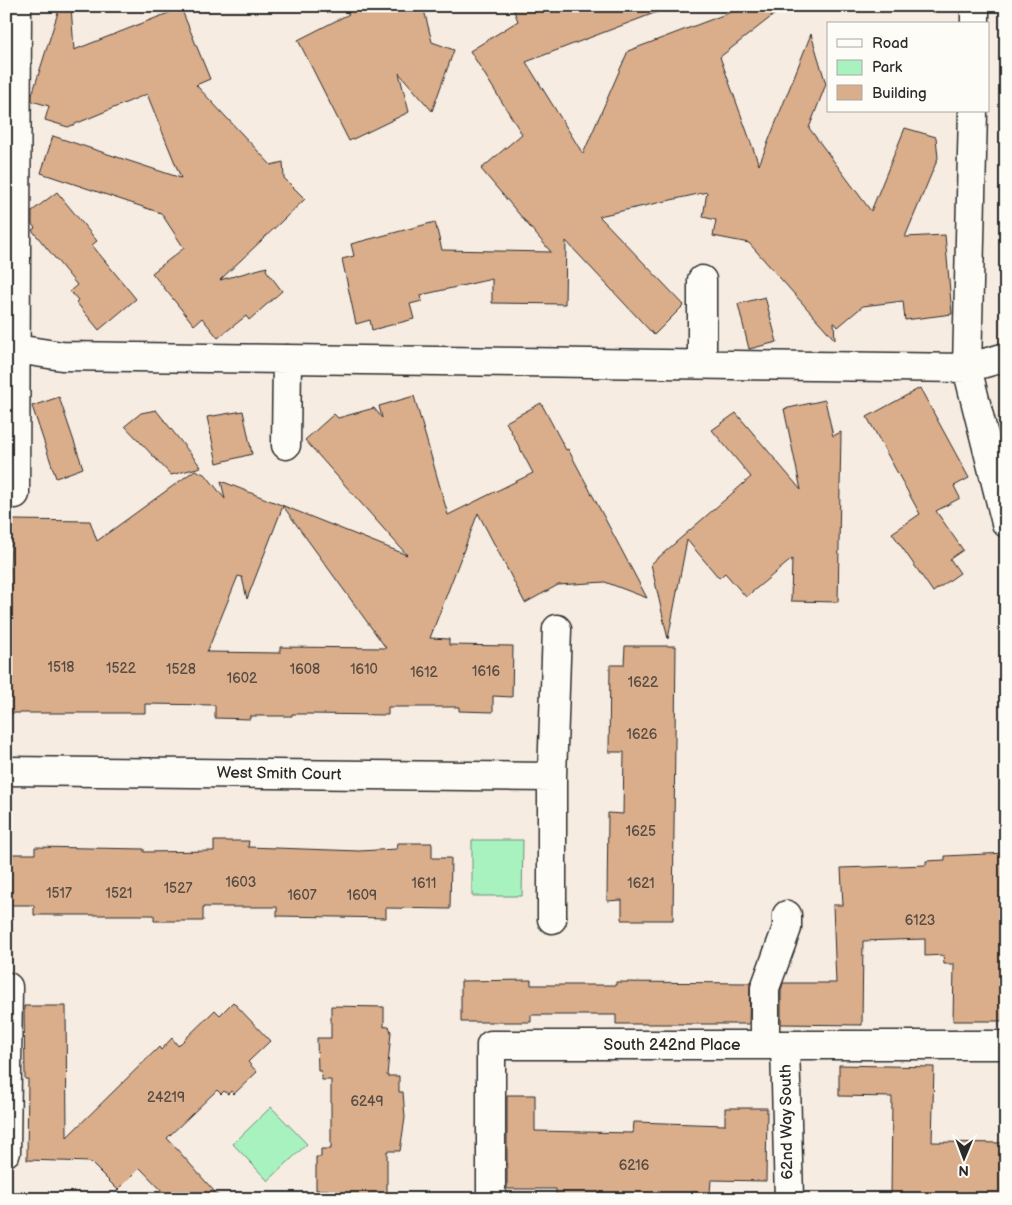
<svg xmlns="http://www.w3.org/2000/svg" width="1012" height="1205" viewBox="0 0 1012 1205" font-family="'Balsamiq Sans',sans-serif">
  <rect width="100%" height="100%" fill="#f6ece1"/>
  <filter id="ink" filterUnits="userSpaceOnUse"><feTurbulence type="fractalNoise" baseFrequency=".02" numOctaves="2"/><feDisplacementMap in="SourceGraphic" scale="10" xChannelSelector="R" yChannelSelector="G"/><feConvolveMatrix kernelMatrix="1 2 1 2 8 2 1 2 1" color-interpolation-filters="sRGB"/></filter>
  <g filter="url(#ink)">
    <path fill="#a8f2c0" stroke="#6a8e76" d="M472,840H523L522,896H472Z
      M271,1107L307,1144L268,1181L233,1144Z"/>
    <path fill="#daad8b" stroke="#2b2b2b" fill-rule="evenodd" d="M60,6H71L74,50L181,8L210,79L196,85L271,165L283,162L284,178L305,199L220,280L267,267L266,270L282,291L249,320L246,316L218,338L202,318L194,325L152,273L184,248L161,213L41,173L53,136L181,178L147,94L68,127L45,120L49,106L32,101V95Z
      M342,6H423L432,42L454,50L432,111L399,73L409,112L349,141L298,40L349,14Z
      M512,6H665V9L526,62L583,154L628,51L747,6H785L720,57L759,165L811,34L826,84L809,128L871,211L905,128L936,137L938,158L905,237L945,235L952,314L905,320L903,301L863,306L838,327L834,322L835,340L749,243L713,236L716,220L703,217L707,192L599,216L684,305L654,335L566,241L565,304L492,303V279L421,295L422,301L410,304L414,319L372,330L370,320L356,324L342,259L354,256L351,244L435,222L442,250L551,252L481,169L522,134L470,51L518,21Z
      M57,192L97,241L92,245L136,299L99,330L76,302L78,300L70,291L77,285L32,230L35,228L32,224V211Z
      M765,297L777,342L749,349L738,304Z
      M920,388L969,478L954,486L960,498L936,511L963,550L950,559L960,573L933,592L892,533L920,514L867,417Z
      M414,396L448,515L533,473L506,422L541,403L566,450L568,449L647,598L605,582L558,585L525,603L478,513L430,638L449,639V645L513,646L512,697L493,696V712L459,711V707H388V715L308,714H292V716H250V719L215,718V705L145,704V713H6V650L12,520L90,521L97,541L195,470L206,475L225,499L221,481L407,555L305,440L334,414L338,418L374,408L382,418L379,406ZM283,506L386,648L280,647V653L207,652L238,576L242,577L247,599Z
      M59,397L83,468L56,478L32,406Z
      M825,400L833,436L841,432L838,602L791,601L792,559L746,597L725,573L719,578L687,540L668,639L651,564L751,477L712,430L736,413L801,490L784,409Z
      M156,410L201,467L171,475L125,426L141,413Z
      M243,411L252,454L217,463L207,417Z
      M625,646H676L673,920H622V900L607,901L608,813L623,814L624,752H609L610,665H624Z
      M214,841H249L248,847L359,851L397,849L398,843H432V858H451L450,909L386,908V918L337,917L277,916V907H203V921H154V915H34V905H6V854H35V847L144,849V852L214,851Z
      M1006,853V1021H953L954,964H944L943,955L925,956V939L863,941L862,1025L781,1024V991L783,983H836L833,905H843L841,868L926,865V861L945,860V856Z
      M531,980V985H616V982L750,983L749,1024H616V1015H531V1022H461V981Z
      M233,1002L270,1041L248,1062L257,1072L234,1094L231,1091L228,1094L224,1091L221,1094L217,1090L167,1138L221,1199H170L140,1168L118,1190L90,1162L27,1160L28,1079H25L24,1006H66L67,1137L159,1047L161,1050L172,1038L178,1046L215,1010L220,1015Z
      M331,1006L384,1007V1027L389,1026L391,1032L387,1076H399V1092H403L405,1118L400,1151H387V1199H328V1190H316V1157H321V1149H331V1080H322L321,1071H318L317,1038H331Z
      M839,1065L934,1067L932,1142L1006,1143V1199H891L892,1097L839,1096Z
      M507,1095H535V1131L633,1133L634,1122L725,1125V1108H767L766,1181L711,1180L710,1193L693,1192L694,1199H556V1189H507Z"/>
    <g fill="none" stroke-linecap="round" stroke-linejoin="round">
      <defs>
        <path id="minor" d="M975,24V6
          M16,349L62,356L967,368L973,111
          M1006,357L967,368L1006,523
          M702,364V280
          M286,445L287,359
          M15,494L17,6
          M6,771L552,777
          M552,919V777L557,629
          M765,1045V988L787,928V915
          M785,1045L789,1199
          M6,1152L8,987
          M491,1199V1045H1006"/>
      </defs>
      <use href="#minor" stroke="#2b2b2b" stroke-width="31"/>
      <use href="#minor" stroke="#fdfcf7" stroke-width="28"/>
    </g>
  </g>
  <g text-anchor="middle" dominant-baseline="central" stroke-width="4.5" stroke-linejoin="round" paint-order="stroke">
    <g font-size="14" fill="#574c43">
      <text x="61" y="667">1518</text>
      <text x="121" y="668">1522</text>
      <text x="181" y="669">1528</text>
      <text x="305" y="669">1608</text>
      <text x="364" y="669">1610</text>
      <text x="486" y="671">1616</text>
      <text x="424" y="672">1612</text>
      <text x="242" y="678">1602</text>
      <text x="643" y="682">1622</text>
      <text x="642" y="734">1626</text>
      <text x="641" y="831">1625</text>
      <text x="241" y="882">1603</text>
      <text x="424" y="883">1611</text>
      <text x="641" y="883">1621</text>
      <text x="178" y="888">1527</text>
      <text x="59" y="893">1517</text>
      <text x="119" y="893">1521</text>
      <text x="302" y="895">1607</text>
      <text x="362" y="895">1609</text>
      <text x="920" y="920">6123</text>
      <text x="166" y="1097">24219</text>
      <text x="367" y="1101">6249</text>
      <text x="634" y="1165">6216</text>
    </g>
    <g font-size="16" fill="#2b2b2b" stroke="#fdfcf7">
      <text transform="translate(279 774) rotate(1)">West Smith Court</text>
      <text x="672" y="1045">South 242nd Place</text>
      <text transform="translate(787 1122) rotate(-91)">62nd Way South</text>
    </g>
  </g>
  <rect width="1012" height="1205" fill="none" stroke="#fdfcf7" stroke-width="25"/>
  <rect x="12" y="12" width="987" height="1180" fill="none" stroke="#2b2b2b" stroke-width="2" filter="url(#ink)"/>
  <rect x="827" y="22" width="162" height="90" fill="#fdfcf7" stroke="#a9a8a5"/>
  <rect x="837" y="39" width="25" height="8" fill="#fdfcf7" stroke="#a9a8a5"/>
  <text x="872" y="48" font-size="15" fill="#2b2b2b">Road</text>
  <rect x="837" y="60" width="25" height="15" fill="#a8f2c0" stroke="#a9a8a5"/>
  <text x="872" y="72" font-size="15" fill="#2b2b2b">Park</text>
  <rect x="837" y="85" width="25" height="15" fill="#daad8b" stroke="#a9a8a5"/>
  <text x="872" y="98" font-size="15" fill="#2b2b2b">Building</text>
  <g transform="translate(964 1158) rotate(181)" stroke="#fdfcf7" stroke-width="4" paint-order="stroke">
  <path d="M0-4L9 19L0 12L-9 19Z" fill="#2b2b2b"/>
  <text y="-8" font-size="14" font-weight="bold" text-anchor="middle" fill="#2b2b2b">N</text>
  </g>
</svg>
